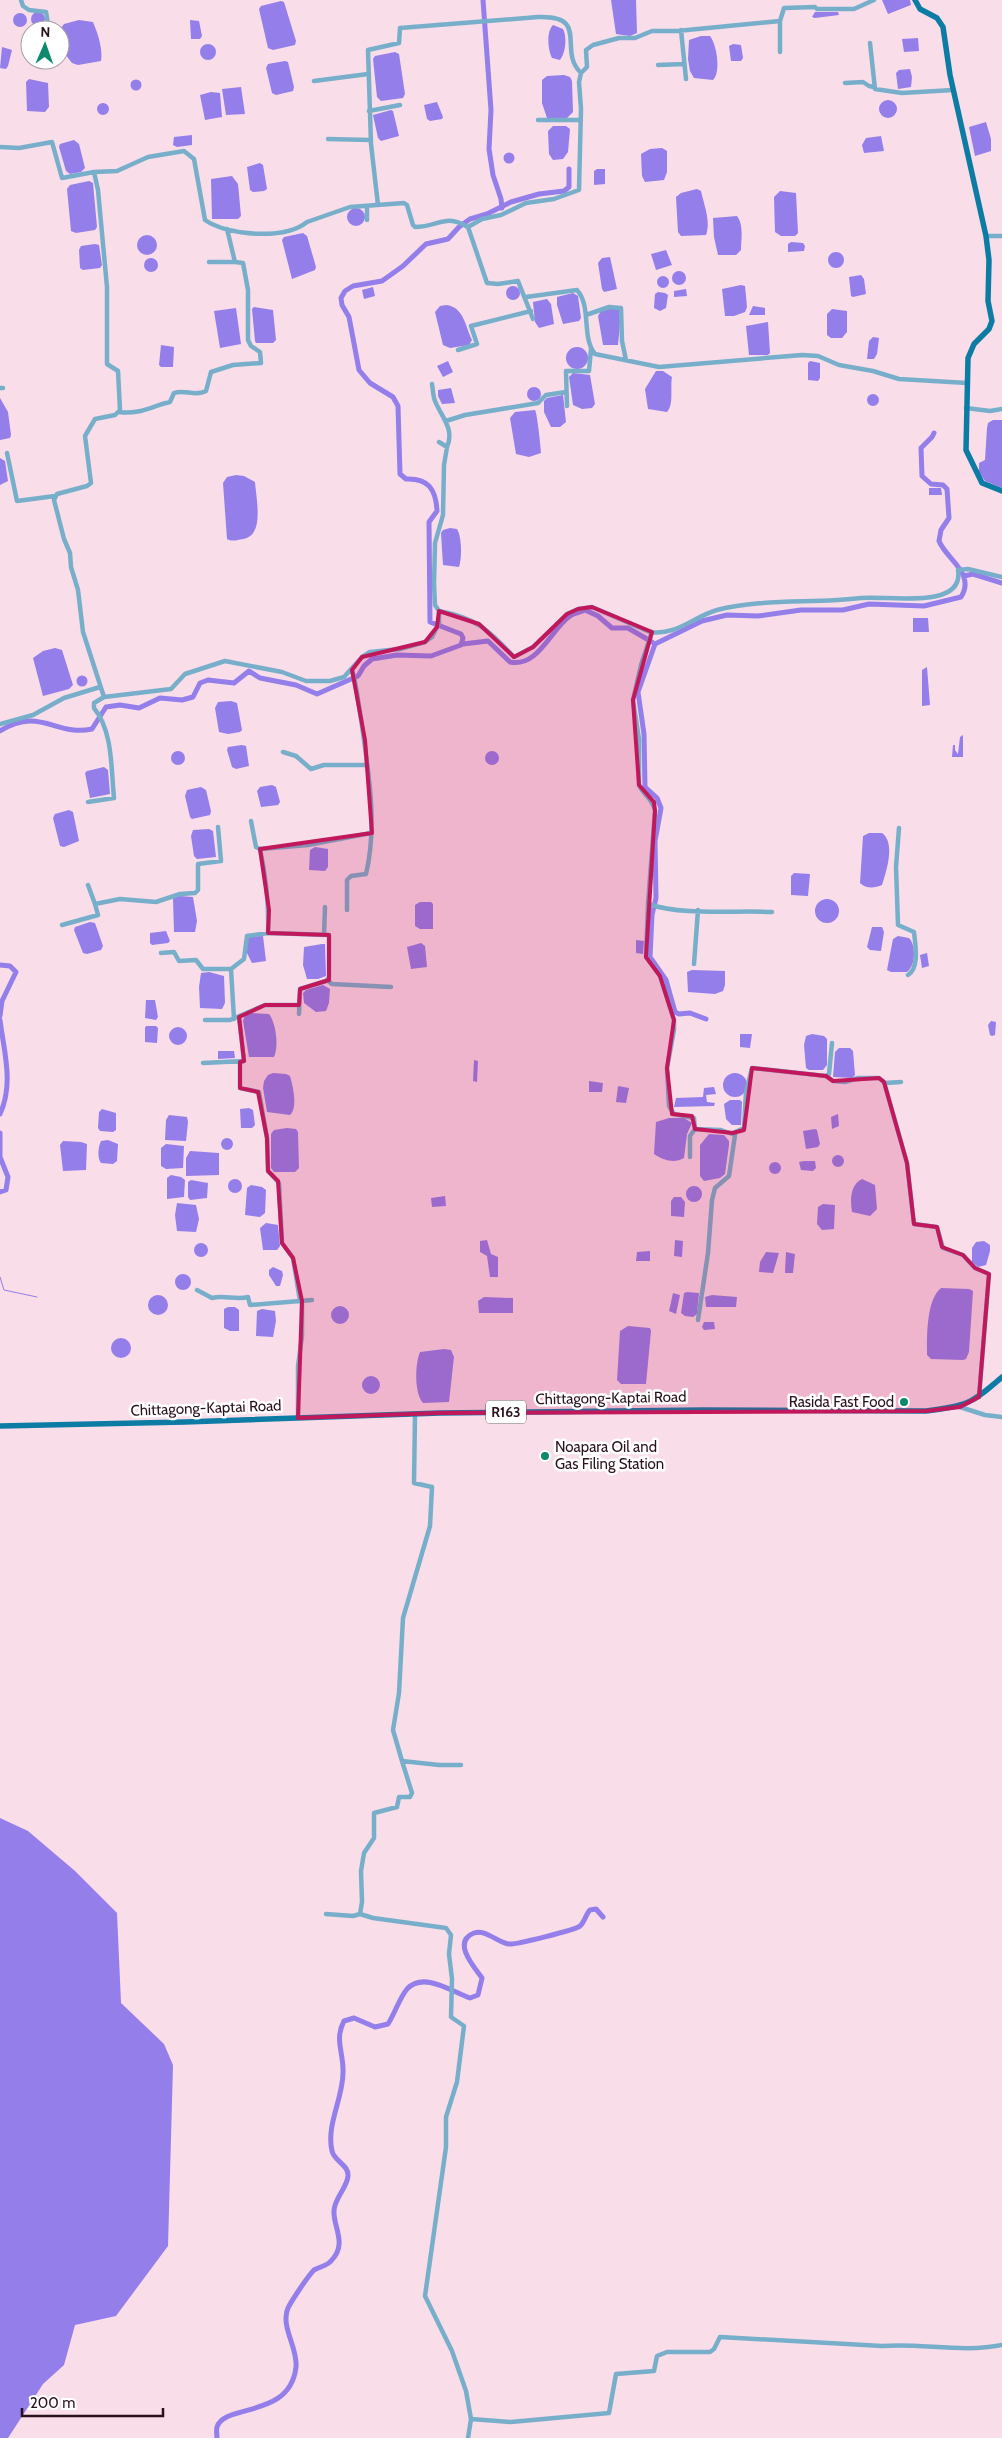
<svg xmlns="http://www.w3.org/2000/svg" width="1002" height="2438" viewBox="0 0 1002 2438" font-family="Cabin,sans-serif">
  <rect width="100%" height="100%" fill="#f9dde9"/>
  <path fill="#937eea" d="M611,0H636L637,33L630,36L616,34Z
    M882,0H910L911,5L888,14Z
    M281,1L284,2L296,41L295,45L273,50L268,48L259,9L261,6Z
    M31 19a7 7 0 1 1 14 0a7 7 0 1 1-14 0Z
    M815,12H838L839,15L815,18L812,17Z
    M13 20a7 7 0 1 1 14 0a7 7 0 1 1-14 0Z
    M79,20L93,22C98,34 103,49 101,61L78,65L72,63L65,54L61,28L64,24Z
    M190,20L199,21L202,36L200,39H191Z
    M553,25L563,29C567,37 566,52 560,60L552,58C548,50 546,32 553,25Z
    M701,36H710C717,45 721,72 713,80L694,78L690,71L688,59L689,40Z
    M918,38L919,51L904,52L902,39Z
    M733,44L741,45L743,58L741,61H731L729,46Z
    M200 52a8 8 0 1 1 16 0a8 8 0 1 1-16 0Z
    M2,47L12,50L8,66L6,69L0,68Z
    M395,52L399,54L405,94L403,98L381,101L377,97L373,59L375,56Z
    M285,61L288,62L294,87L293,91L276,95L272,93L266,68L268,64Z
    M910,69L912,77L911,87L898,89L896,73L899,70Z
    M564,75L570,77L572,81L573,112L567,118H547L542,103V80L547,76Z
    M29,79L48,83L49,107L45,112L27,111L26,82Z
    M130.5 85a5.5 5.5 0 1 1 11 0a5.5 5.5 0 1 1-11 0Z
    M241,87L245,114L226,115L222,89Z
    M211,92L220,93L222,117L205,120L200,95Z
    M879 109a9 9 0 1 1 18 0a9 9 0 1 1-18 0Z
    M437,102L443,117L442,119L430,121L427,119L424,105Z
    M97 109a6 6 0 1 1 12 0a6 6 0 1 1-12 0Z
    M391,110L393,111L399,136L381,141L378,138L373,115Z
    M986,122L991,139V151L975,156L969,127Z
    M553,126H566L570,129L568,152L563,159L553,160L549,154L548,131Z
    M192,135V145L177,147L173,145L174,137Z
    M881,136L884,151L864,153L862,145L866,138Z
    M74,140L79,144L85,168L81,172L70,174L66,171L59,147L60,144Z
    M662,148L667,151V172L664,180L645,182L642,176L641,154L650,149Z
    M503.5 158a5.5 5.5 0 1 1 11 0a5.5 5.5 0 1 1-11 0Z
    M260,163L263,165L267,189L264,191L253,192L250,190L247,167Z
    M597,169H605V184L594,185V171Z
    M232,176L238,184L241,216L238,219H212L211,179Z
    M89,181L93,183L97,227L95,230L76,233L71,231L67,189L70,185Z
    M697,189L701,191C704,205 711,221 706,235L681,236L678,232L676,197L681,193Z
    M780,191L796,193L798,233L795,236H781L775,232L774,197Z
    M347 217a9 9 0 1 1 18 0a9 9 0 1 1-18 0Z
    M737,216C744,225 741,240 741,250L736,255H718L714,237L713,218Z
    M303,233L307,236L316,267L315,270L292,279L282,240L284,237Z
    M137 245a10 10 0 1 1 20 0a10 10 0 1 1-20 0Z
    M791,242L803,243L805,246L804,251L788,252V244Z
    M95,244L99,245L102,265L100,268L83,270L80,268L79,250L81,246Z
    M666,250L672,265L656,270L651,254Z
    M828 260a8 8 0 1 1 16 0a8 8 0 1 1-16 0Z
    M610,257L617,289L604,292L602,289L598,263L602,258Z
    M144 265a7 7 0 1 1 14 0a7 7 0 1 1-14 0Z
    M672 278a7 7 0 1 1 14 0a7 7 0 1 1-14 0Z
    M861,275L864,279L866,294L853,297L851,296L849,277Z
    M657 282a6 6 0 1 1 12 0a6 6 0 1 1-12 0Z
    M741,285L745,286L747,307L745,312L734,316H725L722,289Z
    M506 293a7 7 0 1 1 14 0a7 7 0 1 1-14 0Z
    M373,287L375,296L364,299L362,290Z
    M686,289L687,296L674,297V291Z
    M658,292L665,293L668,295L666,308L660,311L654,308L655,294Z
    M573,293L578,296L581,318L579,321L563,324L557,305V297Z
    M547,299L551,304L554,324L539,328L535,322L533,302Z
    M446,305C464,307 465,326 472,340L469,345L450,348L443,345L435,312L440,306Z
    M753,306L765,308V315H749Z
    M254,307L273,310L276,340L273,343H256L255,341L252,309Z
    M236,308L241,344L220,348L214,311Z
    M610,308L620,310L621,313L618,345H603L598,316L601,311Z
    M832,309L847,311V332L842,338H831L827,335V314Z
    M768,322L770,353L768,355H749L746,326Z
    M873,337L879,338L877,354L874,359H867L869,341Z
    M161,345L174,347L173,367H161L159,365Z
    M566 358a11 11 0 1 1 22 0a11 11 0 1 1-22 0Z
    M448,361L453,372L443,377L437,366Z
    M810,361L820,363V378L818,381L808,380V363Z
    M656,371H663L672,377C670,388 674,404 667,412L648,409L645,389Z
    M573,373L590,375L595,404L592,408L582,409L573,405L569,377Z
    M527 394a7 7 0 1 1 14 0a7 7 0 1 1-14 0Z
    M451,388L455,403L442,404L438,396V390Z
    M867 400a6 6 0 1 1 12 0a6 6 0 1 1-12 0Z
    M563,395L566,422L560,427H551L544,412V401L547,398Z
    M0,398L8,412L11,435L10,438L0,440Z
    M535,410C537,412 541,449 541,453L529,457L516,454L510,418L515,412Z
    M993,420H1002V488L985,481L979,472V463L985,460L987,428L988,423Z
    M0,458L5,461L8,481L0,485Z
    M236,475L244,476L255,482C256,498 265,536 243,539C237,540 232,542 227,539L223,483L227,477Z
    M929,488H941L942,495H929Z
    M450,528L457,529C462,537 462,558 459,567L443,565L441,533L443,530Z
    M913,618H928L929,632H913Z
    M55,648L62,650L73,685L69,689L43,696L33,658L43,651Z
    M927,667L930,705L922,706V670Z
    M76.5 681a5.5 5.5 0 1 1 11 0a5.5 5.5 0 1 1-11 0Z
    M231,701L237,703L242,730L240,732L228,734L219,732L215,708L218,702Z
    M963,735V757H952L953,745H955V750L958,754L960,737Z
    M242,745L246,746L249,766L236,769L232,767L227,750L228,747Z
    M485 758a7 7 0 1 1 14 0a7 7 0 1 1-14 0Z
    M171 758a7 7 0 1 1 14 0a7 7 0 1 1-14 0Z
    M104,767L108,770L110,794L90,798L85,773L87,771Z
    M272,785L276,787L280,802L278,805L261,807L257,791L260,787Z
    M201,787L206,790L211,811L210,815L192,819L190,817L185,796L187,790Z
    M69,810L73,812L79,841L64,847L60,846L53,818L55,814Z
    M209,829L213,831L216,857L197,859L194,856L191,836L193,830Z
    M869,833H882C896,843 886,872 882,885C875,888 866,889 860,883L863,836Z
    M315,847L328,849V867L325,871L309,870L310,850Z
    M794,873L810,874L808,896L791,895V876Z
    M180,896L193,897L197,921L195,932H174L173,898Z
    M815 911a12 12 0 1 1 24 0a12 12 0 1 1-24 0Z
    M420,902H431L433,904V929H420L415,926V905Z
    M90,922L95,923L103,946L101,950L87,954L83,953L74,930L75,927Z
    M872,927H882L884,932L881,951L870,950L867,947Z
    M166,931L170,941L168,943L152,945L150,943V933Z
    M263,936L266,961L252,963L247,953V937Z
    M898,936L909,938C916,945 916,965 907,972H891L887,970L893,939Z
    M636,940L644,941L643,954L636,953Z
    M421,943L425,946L427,967L411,969L407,947Z
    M322,944H325L326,976L318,979H307L303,965L304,947Z
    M927,953L929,966L922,968L920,955Z
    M692,970L725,971V985L723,991L715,994L688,992L687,972Z
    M209,972L224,976L225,1003L222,1009L200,1008L199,987L201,973Z
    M323,985L330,989L329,1003L326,1011L316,1012L304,1003L303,993L306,990Z
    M146,1000H155L158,1017L156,1020L145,1018Z
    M251,1013L269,1014C276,1023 279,1046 274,1057H249L243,1021L245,1015Z
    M991,1021L996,1022L995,1035L992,1036L990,1035L988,1025Z
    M146,1026H156L158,1028L157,1043L145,1042V1028Z
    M169 1036a9 9 0 1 1 18 0a9 9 0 1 1-18 0Z
    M740,1034H752L750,1048L740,1047Z
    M812,1034L824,1036L827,1039V1065L823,1070H809L806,1068L804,1045L806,1036Z
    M839,1048H850L853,1051L855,1075L852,1078L833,1077L835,1052Z
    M218,1051H234L235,1058L218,1059Z
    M474,1060L478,1061L477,1082L473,1081Z
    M273,1073L286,1074L290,1076C293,1086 298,1108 290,1115L267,1112L263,1088L264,1081L268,1075Z
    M723 1085a12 12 0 1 1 24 0a12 12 0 1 1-24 0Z
    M589,1081L603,1083L602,1092H589Z
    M618,1086L629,1088L626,1103L616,1102Z
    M714,1087L716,1094L706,1095L707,1102L715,1103L714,1106L674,1107L676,1098L703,1097L704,1088Z
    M730,1100H740L742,1102L741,1125H732L726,1119L724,1104Z
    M249,1108L253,1110L255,1125L252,1128H241L240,1109Z
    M102,1109L116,1113V1130L113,1132L100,1131L98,1128L99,1112Z
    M838,1114L839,1126L832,1129L831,1117Z
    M169,1115L187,1117L188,1122L186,1141L165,1140L166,1120Z
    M669,1118H684L692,1123L687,1134L684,1158C674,1164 663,1160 654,1154L656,1122Z
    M287,1128L296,1129L298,1132L299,1168L295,1172H274L271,1168V1134L274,1130Z
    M815,1129L817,1130L820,1144L818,1147L806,1149L803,1131Z
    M709,1134L724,1135L729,1141V1145L725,1174L720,1178L704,1181L700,1176V1145Z
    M221 1144a6 6 0 1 1 12 0a6 6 0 1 1-12 0Z
    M108,1140L118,1144L117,1161L113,1164L101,1163C97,1158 98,1147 101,1141Z
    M63,1141L81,1142L87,1144L86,1170L63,1171L60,1145Z
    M166,1144L184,1146L183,1168L166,1169L161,1166V1148Z
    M190,1151L219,1153V1175L186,1176V1158Z
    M832 1161a6 6 0 1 1 12 0a6 6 0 1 1-12 0Z
    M804,1161H815L816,1168L813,1171L801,1170L799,1162Z
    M769 1168a6 6 0 1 1 12 0a6 6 0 1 1-12 0Z
    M171,1175L181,1177L185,1180L184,1197L167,1199V1178Z
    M862,1179L875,1185L877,1209L870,1216L852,1212C850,1200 850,1185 862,1179Z
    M228 1186a7 7 0 1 1 14 0a7 7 0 1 1-14 0Z
    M191,1180L208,1183L207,1198L190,1200L188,1197V1182Z
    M251,1185L262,1187L266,1190L265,1213L260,1217L245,1215L247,1188Z
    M686 1194a8 8 0 1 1 16 0a8 8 0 1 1-16 0Z
    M445,1196L446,1206L432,1207L431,1198Z
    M674,1197H681L685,1202L684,1217L671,1216V1201Z
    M177,1203L196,1205L199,1219L196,1232L177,1231L175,1215Z
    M823,1204L835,1205L834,1229L822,1230L817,1224L818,1207Z
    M266,1223L278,1225L280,1246L277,1250H263L260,1228Z
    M487,1240L491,1254L498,1257V1277H490L487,1256L480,1252V1241Z
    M675,1240L683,1241L682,1257L674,1256Z
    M984,1241L990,1245V1251L986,1265L978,1267L972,1262V1248L976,1242Z
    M194 1250a7 7 0 1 1 14 0a7 7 0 1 1-14 0Z
    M650,1251V1261H636L637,1252Z
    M766,1252L779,1253L773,1273L759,1272L760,1262Z
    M786,1252L795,1254L793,1273H785V1271Z
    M273,1267L282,1271L283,1275L280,1286H276L269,1275V1270Z
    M175 1282a8 8 0 1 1 16 0a8 8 0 1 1-16 0Z
    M941,1288L969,1289L973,1291L969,1352L966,1359L963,1360L931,1359L927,1355C927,1338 926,1300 941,1288Z
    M687,1292L699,1293L697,1314L693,1317L685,1316L681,1313L684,1293Z
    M673,1293L680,1295L676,1314L669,1311Z
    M712,1295L737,1297L736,1307H706L705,1297Z
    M148 1305a10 10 0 1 1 20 0a10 10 0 1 1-20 0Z
    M484,1297L513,1298V1313H479L478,1301Z
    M331 1315a9 9 0 1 1 18 0a9 9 0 1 1-18 0Z
    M228,1307H235L239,1310V1331H230L224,1328V1309Z
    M262,1309L275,1311L276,1321L273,1337L256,1336L257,1311Z
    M704,1322H714L715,1329L704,1330L702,1327Z
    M628,1326L650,1328L651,1331L646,1384H621L617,1380L620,1331Z
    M111 1348a10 10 0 1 1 20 0a10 10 0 1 1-20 0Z
    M444,1349L451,1350L454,1357L449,1402L423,1403C414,1393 415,1364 420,1352Z
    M362 1385a9 9 0 1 1 18 0a9 9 0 1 1-18 0Z
    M0,1818L28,1831L75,1871L117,1913L121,2003L164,2044L173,2065L168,2246L116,2316L75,2325L64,2365L43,2384L8,2438H0Z"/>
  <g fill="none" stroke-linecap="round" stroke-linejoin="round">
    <path stroke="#937eea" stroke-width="1" d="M0,1277L4,1290L37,1297"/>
    <path stroke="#937eea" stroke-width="5" d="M483,0L491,110L489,149L493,175L501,199L502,208
      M964,576L973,574L1002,583
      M463,644L488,641L510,662C538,668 551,629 570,616C574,613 581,612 585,610L598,616L612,628H628L652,642
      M0,731C40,706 56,737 92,729L106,707L120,705L139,708L160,698L182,700L193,697L200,683L208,680L234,683L249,671L260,678L296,685L317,694L358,676L364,666L372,659L397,655L431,656L461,645L463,638L461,634L430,622L429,522L437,511C436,489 428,478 406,479L400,474L398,406L393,397L370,383L359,370L349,317L342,305L341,298L345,291L353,286L382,281L403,266L426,244L448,239L459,227L470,219L487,214L511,202L539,194L564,191L569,187V169
      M0,965L10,966L16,972L2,1001L0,1016
      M706,1019L690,1013L679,1014L675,1012L666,980L650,957L652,915L656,898L655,841L661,808L657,798L645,787L644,734L638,692L655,644L702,621L727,615L758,616L801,610H843L869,604L924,606L961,597C976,573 946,559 939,541L941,530L949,518L947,489L943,485L931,484L922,476L921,448L932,437L934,433
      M0,1020C4,1052 14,1083 0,1114
      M0,1133V1156
      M0,1157L8,1177L6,1190L0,1192
      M217,2438C217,2435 216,2430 217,2427C225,2403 290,2419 296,2367C298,2348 280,2326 288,2308C292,2300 308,2276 314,2270C319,2267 327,2266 331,2261C348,2244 333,2227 334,2211C334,2199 347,2188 348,2176C349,2165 334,2161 332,2151C326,2125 343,2098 343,2073C344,2053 334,2040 344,2021L354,2018L375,2027L388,2024C395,2013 399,1999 407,1989C424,1971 452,1992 470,1998L478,1995L482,1978C475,1968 451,1942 474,1933C486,1929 498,1943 509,1944C515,1945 575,1930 580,1926C584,1923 586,1914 590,1910L596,1909L603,1917"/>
    <path stroke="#77afcb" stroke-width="4.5" d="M21,0L23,6L29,10L46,12L49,30
      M780,21V52
      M681,30L686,79
      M870,43L875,89L902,93L953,90
      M50,60V66
      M658,65L684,64
      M314,81L368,74
      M845,83L863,82L869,86L874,87
      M369,111L400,105
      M538,120H581
      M328,139L370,140
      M0,147L19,148L52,142L62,178L94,172L98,190L107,287V364L118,371L120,410L115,415L95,419L85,436L91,483L87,486L57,494L54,500L64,539L70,553L71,567L78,590L83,632L104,697
      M94,172L117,171L148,157L184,151L194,159L205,220C228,236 285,240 307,222L350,207L404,203L407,205L413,225L415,227C439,227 444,213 468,227L482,219L501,215L526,203L554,199L579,190L581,109L579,82L581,73L587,67L586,50L593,45L619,38H635L652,31H677L780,21L784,8L815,7L817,9H854L874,0
      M378,205L371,144L368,50L399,43L400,28L538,17C591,15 557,50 581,73
      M367,206V220
      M468,227L487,283L498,284L518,281L533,319
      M986,236H1002
      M209,262H235
      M526,297L577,290C592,307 581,337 595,354L659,367L802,355L818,356L839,365L873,371L899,379L967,383
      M586,315L609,307L621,308L622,341L626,360
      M458,350L477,344L471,326L531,311
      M432,384C433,390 433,396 435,401C441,416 455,429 447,447L439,442
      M0,388H3
      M567,406L566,371H589L591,349
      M966,408L990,411L1002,409
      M119,412C139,415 152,406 170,402L174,393C185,389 195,397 206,391L211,372L233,365L261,363L260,352L251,346L248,340V290L243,263L235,262L227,229
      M446,421L465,415L538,403L546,395L566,392
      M7,453L17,501L55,496
      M439,611L435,605L434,584L435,543L443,515L444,465L447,447
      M652,632L641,665L633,700L639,739V785C643,795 653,798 655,811L648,904C684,916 733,910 772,912
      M0,724L33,715L64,698L100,687
      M283,752L296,756L311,769L324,765H367
      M88,802L114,798C111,769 113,731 94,708V703L104,697L171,689L185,674L225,661L282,672L306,681H330L344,677L362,657L370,652L400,649L425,642L432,637L439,623V611C476,618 488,629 514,657L533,647L567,614L578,609L592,607L650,632C676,636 693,617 717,610C762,598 814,604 861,598C884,595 965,611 958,570L968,569L1002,577
      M251,821L256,847L260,849C266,877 269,905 268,933
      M899,828L896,867L898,925L914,932C915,944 920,967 908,975
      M260,849L308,845L371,833
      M88,885L95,904L120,899L156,902L180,894L195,893L198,890V864L221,861L218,827
      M648,904L646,957L660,976L674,1020V1030L667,1068L669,1106L674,1114L694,1118L695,1129L690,1136V1157
      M347,910V880L351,876L366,874C378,824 368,769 361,719C358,702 357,687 352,670
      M62,925L98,915L95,904
      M324,935L325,907
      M161,953L174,952L179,961L196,960L203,969H231
      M694,964L698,910
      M327,980L332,984L391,987
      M234,1019L231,969L244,959L247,936L268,933L329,935V977L326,981L300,989L299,1014
      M205,1020H230L265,1005H299
      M240,1062V1088L259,1092L267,1138L268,1171L279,1183L282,1243L293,1258L300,1301
      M203,1063L244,1061L239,1017
      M826,1076L833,1081L845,1082L858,1078H879L884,1082L907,1163L914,1224L937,1227L943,1248L963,1255L975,1268L989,1274L979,1397
      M885,1083L901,1082
      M695,1129L721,1130L735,1135L729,1176L715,1188L712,1200L708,1253L698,1320
      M733,1133L744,1128L746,1092L752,1068L826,1076L829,1074L832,1043
      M197,1290L212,1298C224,1295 236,1300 248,1297L250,1305L312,1300
      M960,1407L985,1415L1002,1417
      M415,1414L414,1483L432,1487L430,1526L403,1618L399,1693L393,1730L402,1761L439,1765H461
      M298,1418V1366L302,1336V1301
      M326,1914L353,1916L360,1914L362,1902L361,1871L364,1853L374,1838V1813L397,1807L399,1797H410L412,1793L402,1761
      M360,1914L373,1918L446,1928L451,1935L449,1954L452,1979L451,2017L464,2026L457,2082L446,2117V2147L425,2296L452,2351L466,2391L471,2419L468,2438
      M471,2419L511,2422L609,2413L616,2374L654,2371L657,2356L667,2352H710L714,2349L720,2337L882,2346C922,2343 963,2353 1002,2345"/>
    <path stroke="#0c7ca4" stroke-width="5.5" d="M915,0L920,9L937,18L943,27L950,75L986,236L989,260L988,301L992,321L989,329L974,344L968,358L966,450L982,483L1002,491
      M0,1426L185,1422L440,1413L703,1410L926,1411C967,1406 971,1404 1002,1377"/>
  </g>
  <path fill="#c2185b" fill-opacity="0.2" stroke="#c2185b" stroke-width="4" stroke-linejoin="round" d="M592,607L652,632L633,700L639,785L654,802L655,811L646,957L660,976L674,1020L667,1068L672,1114L692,1116L695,1129L733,1133L744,1130L752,1068L826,1076L833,1081L879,1078L884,1082L907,1163L914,1224L937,1227L942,1247L963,1255L975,1268L989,1274L979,1397L960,1407L926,1411L440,1413L298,1418L302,1301L293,1258L282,1243L278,1181L268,1171L267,1138L258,1092L240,1088V1062L244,1061L239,1017L265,1005H299L300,989L329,980V935L268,933L269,910L260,849L372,833L365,740L352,670L362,657L425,642L437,627L439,611L479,624L514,657L533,647L567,614L578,609Z"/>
  <g fill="#0d896c" stroke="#fff" stroke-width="2">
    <circle cx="904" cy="1402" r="5"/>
    <circle cx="545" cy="1456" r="5"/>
  </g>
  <g text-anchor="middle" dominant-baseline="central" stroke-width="5" stroke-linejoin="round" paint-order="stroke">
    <rect fill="#fff" stroke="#6a5861" stroke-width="1" x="486" y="1400.5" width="40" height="23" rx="4"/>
    <g font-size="14" font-weight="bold" fill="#2a111d">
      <text x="506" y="1412">R163</text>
    </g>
    <g font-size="15" fill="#2a111d" stroke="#fff">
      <text transform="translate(611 1398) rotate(-1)">Chittagong-Kaptai Road</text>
      <text transform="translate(206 1408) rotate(-2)">Chittagong-Kaptai Road</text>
    </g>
    <g font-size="15" fill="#2a111d" stroke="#fff" text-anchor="end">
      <text x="894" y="1402">Rasida Fast Food</text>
      <text x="555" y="1447" text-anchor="start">Noapara Oil and<tspan x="555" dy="17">Gas Filing Station</tspan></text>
    </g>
  </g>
  <g transform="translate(45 45) rotate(2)"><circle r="24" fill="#ffffff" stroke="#aaa0a5"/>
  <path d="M0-4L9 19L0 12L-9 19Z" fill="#0d896c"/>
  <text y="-8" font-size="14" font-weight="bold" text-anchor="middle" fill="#2a111d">N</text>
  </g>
  <path d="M22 2408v8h141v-8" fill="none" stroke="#2a111d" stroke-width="2.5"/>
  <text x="30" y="2408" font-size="15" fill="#2a111d" stroke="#ffffff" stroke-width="4" paint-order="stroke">200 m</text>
</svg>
